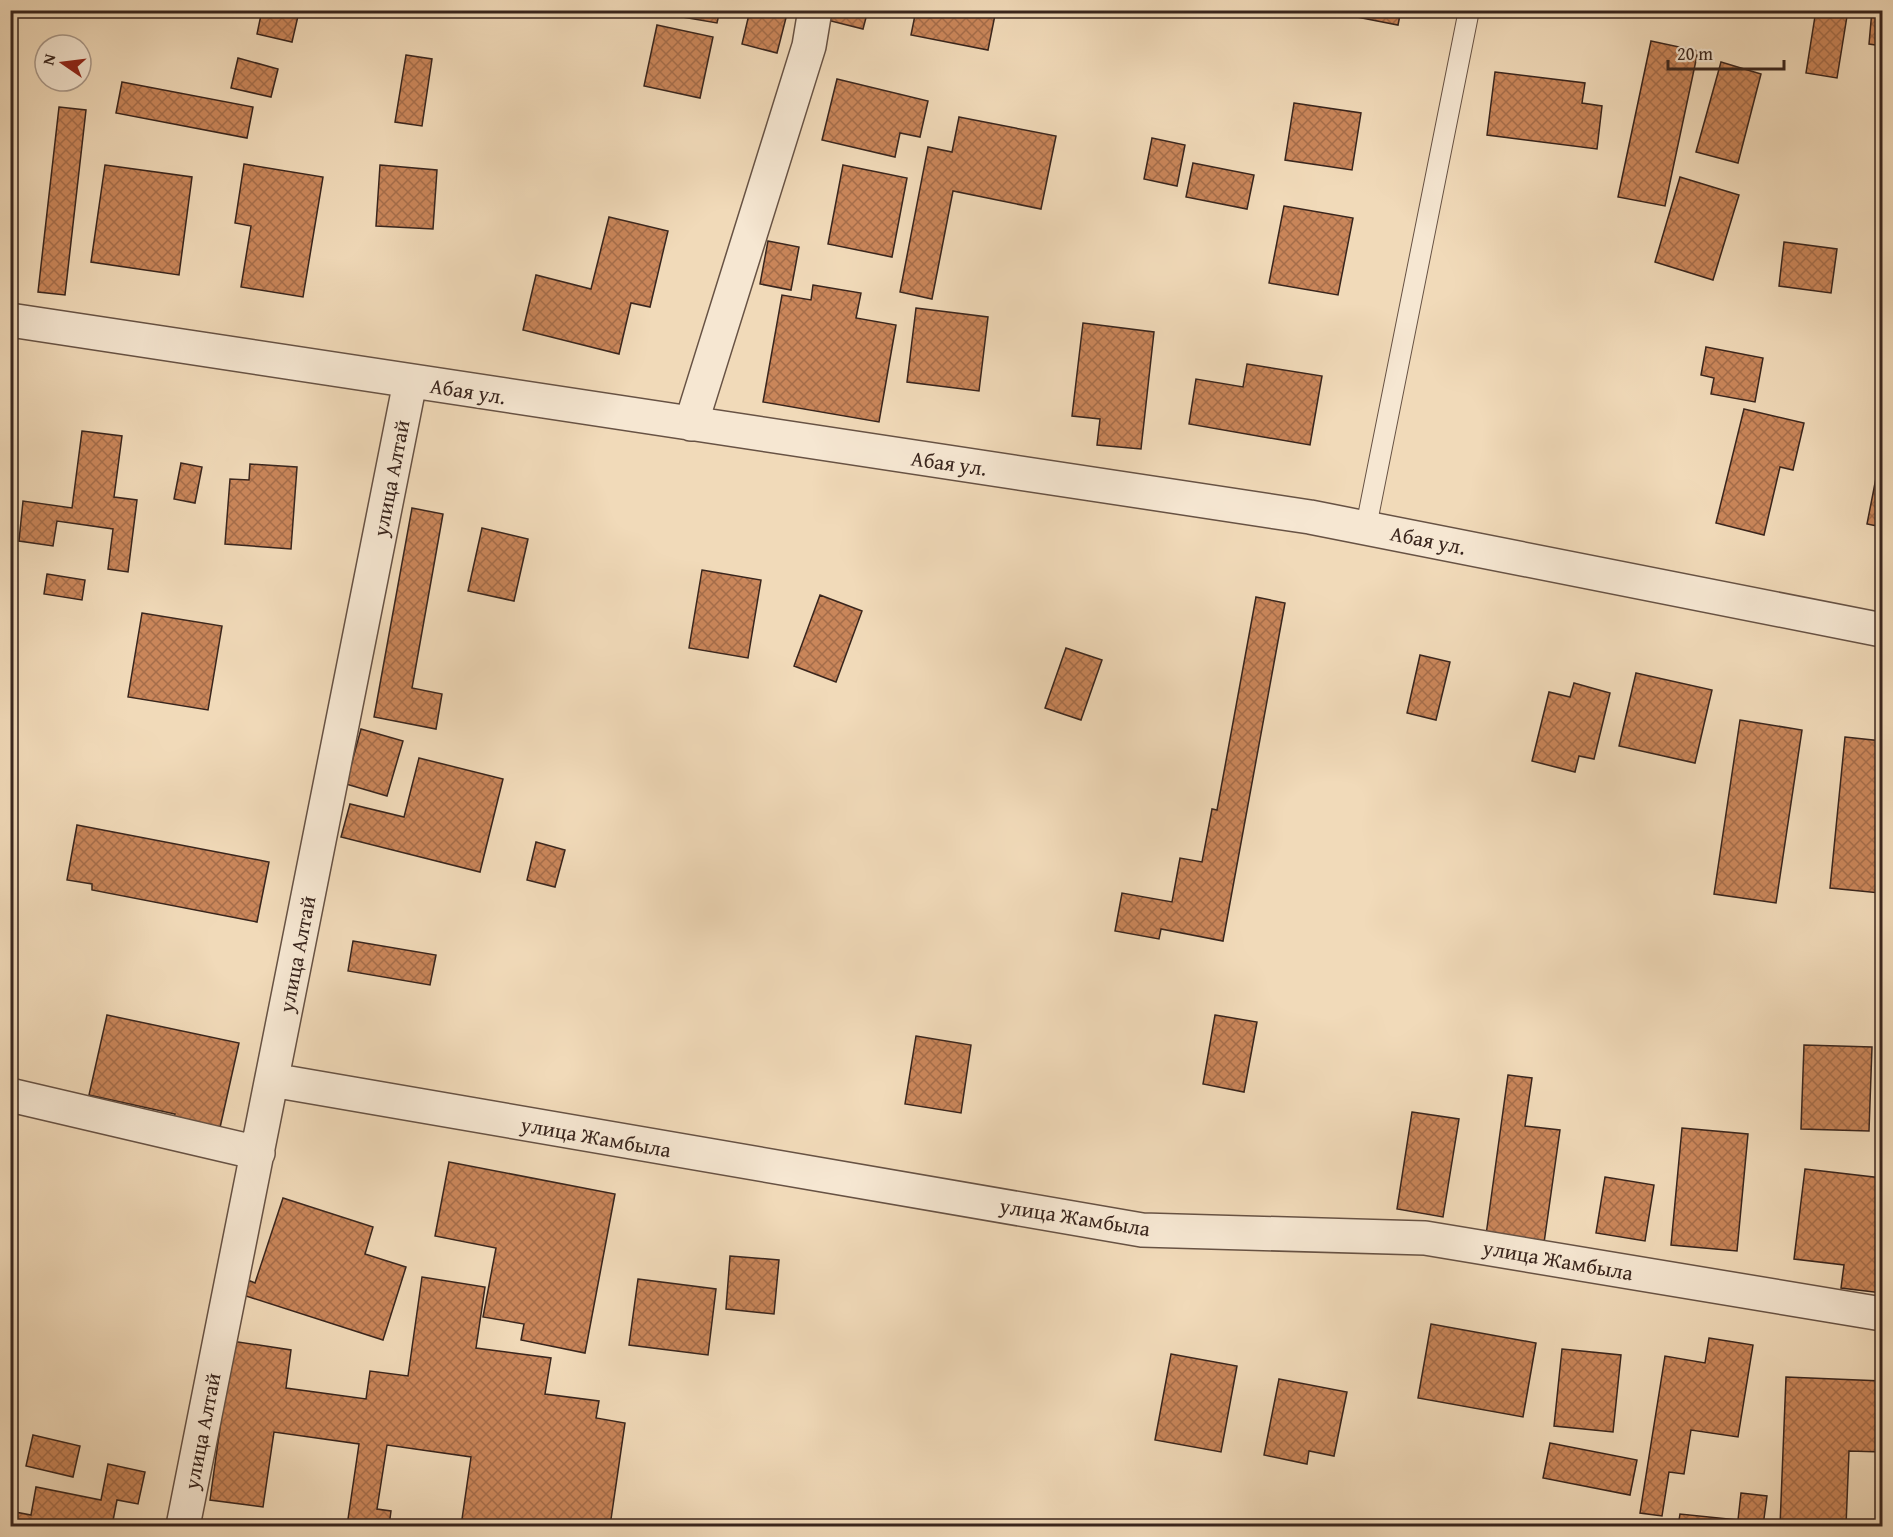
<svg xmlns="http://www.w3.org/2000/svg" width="1893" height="1537" viewBox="0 0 1893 1537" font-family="'Gentium Book Plus',serif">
  <defs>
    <pattern id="building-cross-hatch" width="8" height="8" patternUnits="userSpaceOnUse" patternTransform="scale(1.5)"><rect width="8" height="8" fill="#ca865a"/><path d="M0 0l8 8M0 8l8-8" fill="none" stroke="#a56d4a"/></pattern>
  </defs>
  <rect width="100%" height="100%" fill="#f1dab9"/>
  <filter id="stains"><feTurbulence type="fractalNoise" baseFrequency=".00333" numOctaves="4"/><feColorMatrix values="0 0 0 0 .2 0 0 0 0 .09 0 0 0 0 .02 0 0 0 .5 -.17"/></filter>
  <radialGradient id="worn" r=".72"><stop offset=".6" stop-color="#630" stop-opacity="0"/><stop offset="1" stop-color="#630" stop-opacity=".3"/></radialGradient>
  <path fill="url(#building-cross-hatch)" stroke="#39251d" stroke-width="1.5" d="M262,10L298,16L292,42L257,34Z
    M641,10H720L717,23Z
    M750,10H788L777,53L742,44Z
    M829,10H868L863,29L827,20Z
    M916,10H996L988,50L911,35Z
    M1341,10H1401L1398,25L1341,14Z
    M1816,10H1848L1837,78L1806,73Z
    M1872,10H1882V46L1869,44Z
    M657,25L713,37L700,98L644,86Z
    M1651,41L1698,51L1665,206L1618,197Z
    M406,55L432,59L422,126L395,122Z
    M238,58L278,69L271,97L231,88Z
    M1721,62L1761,74L1738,163L1696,152Z
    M1495,72L1585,83L1582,103L1602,106L1597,149L1487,135Z
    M837,79L928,101L920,137L900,133L895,157L822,140Z
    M122,82L253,107L247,138L116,113Z
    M1294,103L1361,113L1352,170L1285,160Z
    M59,107L86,110L65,295L38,292Z
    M959,117L1056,136L1041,209L953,191L932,299L900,292L928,147L952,152Z
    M1152,138L1185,145L1177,186L1144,179Z
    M1193,163L1254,175L1247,209L1186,197Z
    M244,164L323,177L303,297L241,287L251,226L235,223Z
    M105,165L192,177L179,275L91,262Z
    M380,165L437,170L433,229L376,226Z
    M843,165L907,178L892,257L828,244Z
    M1680,177L1739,195L1713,280L1655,262Z
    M1284,206L1353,218L1338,295L1269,283Z
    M609,217L668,231L650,307L631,303L619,354L523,330L536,275L591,289Z
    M768,241L799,247L791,290L760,284Z
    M1784,242L1837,249L1831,293L1779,286Z
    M813,285L861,293L856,318L896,325L879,422L763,402L782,295L811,300Z
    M916,308L988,317L979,391L907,382Z
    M1083,323L1154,332L1141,449L1097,445L1100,419L1072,416Z
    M1706,347L1763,358L1755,402L1711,394L1714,378L1701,375Z
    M1247,364L1322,376L1310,445L1189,424L1196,379L1243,387Z
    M1744,409L1804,423L1793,470L1780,467L1764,535L1716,523Z
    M82,431L122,436L114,497L137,500L128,572L108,569L113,529L57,521L53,546L19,541L23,501L72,508Z
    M181,463L202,467L195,503L174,499Z
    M250,464L297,467L291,549L225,544L230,479L249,480Z
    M1877,473L1882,474V527L1867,524Z
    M412,508L443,514L412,688L442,694L436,729L374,717Z
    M482,528L528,539L514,601L468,591Z
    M702,570L761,580L748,658L689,648Z
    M47,574L85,580L82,600L44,594Z
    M820,595L862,611L836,682L794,666Z
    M1256,597L1285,603L1223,941L1161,929L1159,939L1115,931L1122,893L1172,902L1180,858L1202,862L1212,809L1217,810Z
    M142,613L222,626L208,710L128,697Z
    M1066,648L1102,660L1081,720L1045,708Z
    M1420,655L1450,662L1436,720L1407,713Z
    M1636,673L1712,690L1695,763L1619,746Z
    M1574,683L1610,693L1594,759L1579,756L1575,772L1532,761L1549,692L1570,697Z
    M1740,720L1802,730L1776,903L1714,894Z
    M361,729L403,741L387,796L346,784Z
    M1845,737L1882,741L1880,893L1830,888Z
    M419,758L503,779L480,872L341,837L350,804L404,817Z
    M77,825L269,862L257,922L92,890V884L67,880Z
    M536,842L565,850L555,887L527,880Z
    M353,941L436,955L430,985L348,971Z
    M107,1015L239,1043L219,1132L172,1122L175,1114L89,1095Z
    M1215,1015L1257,1022L1244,1092L1203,1084Z
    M916,1036L971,1045L961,1113L905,1104Z
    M1804,1045L1872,1047L1869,1131L1801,1129Z
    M1508,1075L1532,1078L1525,1126L1560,1130L1544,1243L1486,1235Z
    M1412,1112L1459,1119L1443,1217L1397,1209Z
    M1682,1128L1748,1134L1737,1251L1671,1245Z
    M449,1162L615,1194L585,1353L521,1340L524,1324L483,1317L496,1248L435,1236Z
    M1805,1169L1882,1178V1293L1841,1288L1844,1265L1794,1259Z
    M1605,1177L1654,1185L1645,1241L1596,1233Z
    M283,1198L373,1227L365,1254L406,1267L383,1340L243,1295L248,1280L255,1283Z
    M730,1256L779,1260L774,1314L726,1309Z
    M422,1277L485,1287L476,1348L551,1358L545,1394L599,1401L596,1418L625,1423L610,1526H461L471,1457L387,1445L377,1509L391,1511L389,1526H347L359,1444L274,1432L263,1507L210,1500L232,1341L291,1350L286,1388L366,1399L370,1371L408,1376Z
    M638,1279L716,1289L708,1355L629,1345Z
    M1431,1324L1536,1343L1523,1417L1418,1398Z
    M1709,1338L1753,1345L1738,1437L1691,1430L1684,1474L1669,1472L1662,1516L1640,1513L1665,1356L1705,1363Z
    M1562,1349L1621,1355L1613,1432L1554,1426Z
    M1171,1354L1237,1366L1221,1452L1155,1440Z
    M1786,1377L1882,1381V1452L1849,1451L1846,1526H1780Z
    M1279,1379L1347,1392L1334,1456L1309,1451L1307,1464L1264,1455Z
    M33,1435L80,1446L73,1477L26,1466Z
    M1550,1443L1637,1460L1630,1495L1543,1478Z
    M108,1464L145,1472L138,1504L117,1500L112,1526H10V1511L31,1515L36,1487L101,1500Z
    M1741,1493L1767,1496L1763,1526H1678L1680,1514L1738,1520Z"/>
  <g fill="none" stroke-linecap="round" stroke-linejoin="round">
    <defs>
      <path id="lane" d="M1366,527L1469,10"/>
      <path id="street" d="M10,320L1310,517L1882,630
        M691,424L809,46L815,10
        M272,1080L1142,1230L1425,1238L1882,1314
        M10,1095L258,1153
        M183,1526L410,382"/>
    </defs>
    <use href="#lane" stroke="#675244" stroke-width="22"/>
    <use href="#street" stroke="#675244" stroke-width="36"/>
    <use href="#lane" stroke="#f6e7d2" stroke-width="20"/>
    <use href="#street" stroke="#f6e7d2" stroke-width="33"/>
  </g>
  <g text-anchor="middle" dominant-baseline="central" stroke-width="4.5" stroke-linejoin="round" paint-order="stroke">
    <g font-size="21" fill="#39251d" stroke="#f6e7d2">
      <text transform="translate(468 391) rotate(9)">Абая ул.</text>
      <text transform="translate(949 463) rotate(8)">Абая ул.</text>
      <text transform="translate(391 478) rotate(-79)">улица Алтай</text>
      <text transform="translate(1428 540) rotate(11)">Абая ул.</text>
      <text transform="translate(297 954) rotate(-79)">улица Алтай</text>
      <text transform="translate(596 1137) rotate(10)">улица Жамбыла</text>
      <text transform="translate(1075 1217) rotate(9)">улица Жамбыла</text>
      <text transform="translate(1558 1260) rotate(10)">улица Жамбыла</text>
      <text transform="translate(202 1431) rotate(-79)">улица Алтай</text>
    </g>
  </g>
  <rect width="1893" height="1537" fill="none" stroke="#f1dab9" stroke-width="36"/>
  <rect x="12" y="12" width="1869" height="1513" fill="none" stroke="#39251d" stroke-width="3"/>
  <rect x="18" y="18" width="1857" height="1501" fill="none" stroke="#39251d" stroke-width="1.5"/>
  <g transform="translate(63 63) rotate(284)"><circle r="28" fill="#f6e7d2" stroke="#aa998a" stroke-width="1.5"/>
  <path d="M0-4.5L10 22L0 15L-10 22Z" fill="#8f2418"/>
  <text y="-9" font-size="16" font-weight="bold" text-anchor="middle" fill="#39251d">N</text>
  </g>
  <path d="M1668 60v9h116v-9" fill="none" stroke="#39251d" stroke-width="3"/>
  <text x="1677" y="60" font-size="18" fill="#39251d" stroke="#f6e7d2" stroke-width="4.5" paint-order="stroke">20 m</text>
  <rect width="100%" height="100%" filter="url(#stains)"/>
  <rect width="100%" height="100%" fill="url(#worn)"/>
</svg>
